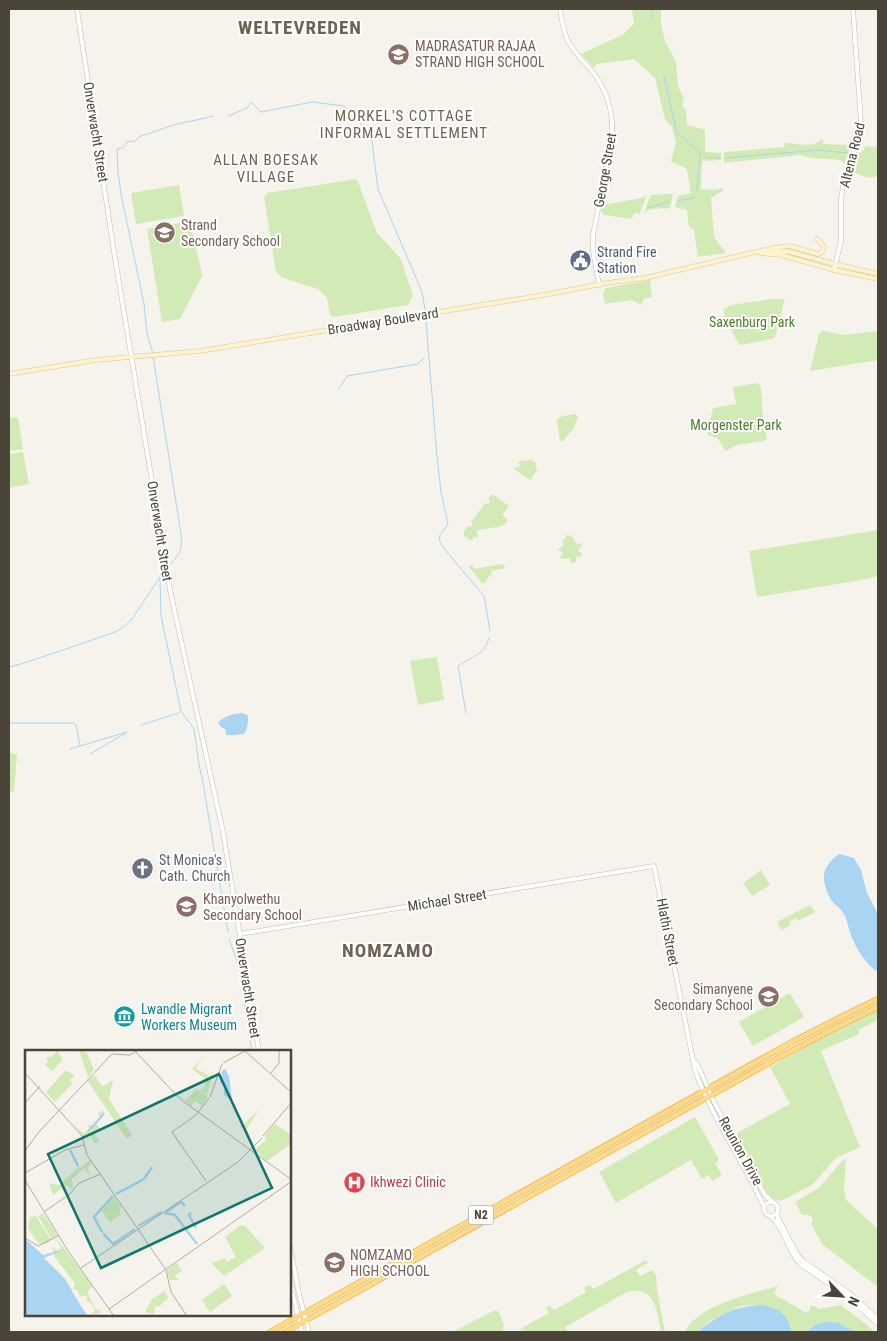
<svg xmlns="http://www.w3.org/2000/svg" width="887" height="1341" viewBox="0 0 887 1341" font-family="'Roboto Condensed',sans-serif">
  <rect width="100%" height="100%" fill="#f6f3ec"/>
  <path fill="#d2eab5" d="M632,9H661V24L665,41L676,62L678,86L684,99L682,103L683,107L686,109L687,125L705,130V152L721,153V160L702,161L701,189L716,190L722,188L724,190L711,198L714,237L726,253L698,257L694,230L689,227L687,210L675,207L678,196L691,193L687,169L671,161L676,143L672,127L665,119L655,78L634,59L597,64L594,68L581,54L622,35L634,24Z
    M822,139H823V144L851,145L844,164L841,160L812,158L800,155L724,163V152L784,147L785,143C795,143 814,149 822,139Z
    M865,146L874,147L878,146V176L868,178L852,172L858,154L864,150Z
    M357,179L377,233L401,259L413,296L408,305L334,317L330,315L327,298L318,289L283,278L276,272L264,197L267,193Z
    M179,185L184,216L136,224L131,193Z
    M670,194H673L670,208L653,209L644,212L651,195Z
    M647,196L640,212L641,214L634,213L632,219L604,215L601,212L602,205L637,199Z
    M190,221L202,274H203L180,319L162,322L147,229Z
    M650,280L652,297L644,299L641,305L632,300L605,304L603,293L606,288Z
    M772,299H785L775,337L772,339L739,345L724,316V309L731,305Z
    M825,331L844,335L878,331V360L810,371L819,334L822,331Z
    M757,383L760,385L761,388L763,420L767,438L764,441L737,445L726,451L717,438L707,435L713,408L736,404L733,387Z
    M575,414L578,417L573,429L563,441H560L557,420L560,417Z
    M18,417L23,449L9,451V418Z
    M23,452L29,484L9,488V454Z
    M531,460L537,464L535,466L537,469L539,467L530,480L514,469L515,467L518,468L520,465L518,463L521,461Z
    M491,495H494L509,506L502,515L508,520L503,526L501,525L498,528L497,527L477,530L478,539L477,537H473V540H470L464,536V531L468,526L471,527L473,524L471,522L485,503L488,504L490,501L488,499Z
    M878,530V576L862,580L757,597L749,551Z
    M567,535H569L575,539L574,541L579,545L581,543L583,544L578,550L582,554V556L576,557V562L571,563L570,558L560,559V558L563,553L557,549L558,548L560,549L564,544L562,542Z
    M502,564L506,568L491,571L492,575L489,576L485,583H482L468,566L473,565L474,569Z
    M437,657L444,700L418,705L410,661Z
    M9,753L17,754L14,792L9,791Z
    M761,870L770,885L752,896L743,883Z
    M810,905L815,912L798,921L796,918L789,922L791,925L782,930L777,922Z
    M790,993L804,1017L753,1046L739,1022Z
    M878,1010V1020L858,1030L859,1034L821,1051L860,1147L836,1158L812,1185L781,1201L773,1199L768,1194L737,1138V1133L790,1104L770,1067L826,1036Z
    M695,1117L719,1160L715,1163L722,1175L712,1181L709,1175L702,1179L691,1160L616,1203L599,1172Z
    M846,1159L844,1190L846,1200L878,1229V1287L823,1245L811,1224L813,1221L812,1217L809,1215H802L795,1202L819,1188L842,1161Z
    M646,1260L648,1263L636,1270L640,1276L652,1270L656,1275L657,1290L665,1332H661C657,1312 656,1285 627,1292L565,1327L568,1332C554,1332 532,1335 520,1329L549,1313L546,1308L550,1306L554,1310L586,1292L584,1288L590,1285L593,1289Z
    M778,1286L774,1294L805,1312L810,1311V1306H814L819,1309L841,1305L867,1325L874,1332H856L838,1323L815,1325L807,1332H792L791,1325L760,1305H752L741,1306L710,1321L698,1332H685C697,1305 752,1293 778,1286Z
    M495,1310L499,1312L504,1325L503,1326V1332H452Z"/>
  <path fill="#a9d4f2" d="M241,713L245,714L248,716C248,723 248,728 244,734L233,735H227L226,733L225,729L221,727L218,723C224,716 233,714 241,713Z
    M839,854L854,858L861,870L867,893L878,914V972C866,965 858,951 852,938C849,931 848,923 845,916C842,909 836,906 832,901C829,898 824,885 824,879C823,868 831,860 839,854Z
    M760,1305C777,1307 788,1314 792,1332H698C716,1316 735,1306 760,1305Z
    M825,1322L838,1323L856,1332H807L815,1325Z"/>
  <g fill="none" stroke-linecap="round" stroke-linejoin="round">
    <path stroke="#a9d4f2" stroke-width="1" d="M651,9L653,20
      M664,77L676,129L678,133L680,136
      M228,116L247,108L251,102L261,112L312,102L344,106L371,134L378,189L422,292L425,309L437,457L441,492L448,524L440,535L439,539L442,546L484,596L490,631
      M682,136L703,156
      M704,157L720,158
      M725,158L818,150L848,153
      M697,192L700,152
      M678,201L695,197
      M648,208L669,202
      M339,389L347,376L418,364L424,358
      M171,564C181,552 182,550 181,534L152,350L147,334L144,304L121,194L118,173L117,149C123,148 125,147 127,141C138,144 135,137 144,135C153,133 161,129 170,126C184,122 199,120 213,116
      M9,667L21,664L69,648L115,632L125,626L132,619L162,574
      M181,711L194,729L199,765L204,787
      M466,713L458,666C472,656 483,657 489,638
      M9,723H74L76,725L80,746
      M141,725L179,713L181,711L161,616L160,579
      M70,749L127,732
      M90,754L126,733
      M204,789L228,932
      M229,939L238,963L252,1051
      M823,1161L824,1162"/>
    <defs>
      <path id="tertiary" d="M77,9L114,252L170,590L223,832L259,1051
        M560,9C562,20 563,32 569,43C575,53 583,61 591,70C608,91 615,116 611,143L593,235V251L599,285
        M834,270L841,241V200L843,186L859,139L861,123L853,9
        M240,934L654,866L695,1070C712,1118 743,1161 764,1207
        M693,1059L698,1066L715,1104L765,1195L774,1203
        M764 1209a7 7 0 1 1 14 0a7 7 0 1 1-14 0Z
        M777,1213L778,1218L797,1254L803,1261L849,1293L878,1319
        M770,1216C785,1228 787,1250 800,1264L847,1296L878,1324
        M290,1246L299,1294L309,1332
        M290,1282L302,1332"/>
      <path id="secondary" d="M772,248L790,246L818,254L822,252L824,247L822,244L817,239
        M760,253L781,255L838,271L878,279
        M9,374L96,360L200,351L549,294L607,283L645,278L764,250L790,252L831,263L878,274"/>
      <path id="trunk" d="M270,1332L792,1042L843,1016L878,999
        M285,1332L778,1058L837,1027L878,1007"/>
    </defs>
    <use href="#tertiary" stroke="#c2bbae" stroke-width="5"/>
    <use href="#secondary" stroke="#d6c79b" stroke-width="5"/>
    <use href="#trunk" stroke="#e0a43c" stroke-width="6"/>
    <use href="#tertiary" stroke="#fff" stroke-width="4"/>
    <use href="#secondary" stroke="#fff3cd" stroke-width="4"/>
    <use href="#trunk" stroke="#ffd985" stroke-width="5"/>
  </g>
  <defs>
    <symbol id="school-disc" viewBox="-11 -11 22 22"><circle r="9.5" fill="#8d6e63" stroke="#fff"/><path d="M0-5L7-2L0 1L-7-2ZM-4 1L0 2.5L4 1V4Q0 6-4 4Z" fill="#fff"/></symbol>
    <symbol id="civic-disc" viewBox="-11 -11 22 22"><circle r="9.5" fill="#5c6f8a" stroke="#fff"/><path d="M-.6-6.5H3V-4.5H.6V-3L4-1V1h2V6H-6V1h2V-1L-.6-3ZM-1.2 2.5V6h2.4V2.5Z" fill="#fff"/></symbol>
    <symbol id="church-disc" viewBox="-11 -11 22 22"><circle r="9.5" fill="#6b7280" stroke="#fff"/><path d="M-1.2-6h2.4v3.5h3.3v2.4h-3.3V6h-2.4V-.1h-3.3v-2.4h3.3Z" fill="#fff"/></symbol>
    <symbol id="museum-disc" viewBox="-11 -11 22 22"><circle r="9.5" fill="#0f9aa8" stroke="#fff"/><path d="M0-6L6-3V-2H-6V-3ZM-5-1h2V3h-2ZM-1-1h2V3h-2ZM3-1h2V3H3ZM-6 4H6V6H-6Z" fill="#fff"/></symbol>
    <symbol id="hospital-disc" viewBox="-11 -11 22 22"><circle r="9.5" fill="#e0444e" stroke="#fff"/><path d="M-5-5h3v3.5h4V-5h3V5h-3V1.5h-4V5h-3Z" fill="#fff"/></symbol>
  </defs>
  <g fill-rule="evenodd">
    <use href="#school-disc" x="386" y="42" width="25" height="25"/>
    <use href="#school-disc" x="152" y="220" width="25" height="25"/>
    <use href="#civic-disc" x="568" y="248" width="25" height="25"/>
    <use href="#church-disc" x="130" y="856" width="25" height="25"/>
    <use href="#school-disc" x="174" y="894" width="25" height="25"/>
    <use href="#school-disc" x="756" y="984" width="25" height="25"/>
    <use href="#museum-disc" x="112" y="1004" width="25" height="25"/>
    <use href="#hospital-disc" x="342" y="1170" width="25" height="25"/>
    <use href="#school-disc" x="322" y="1250" width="25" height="25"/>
  </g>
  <g text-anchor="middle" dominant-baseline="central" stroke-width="4" stroke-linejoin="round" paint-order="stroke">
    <rect fill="#fff" stroke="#817c74" stroke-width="1" x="468.5" y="1205.5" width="25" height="19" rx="4"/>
    <g font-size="12" font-weight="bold" fill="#4b4439">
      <text x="481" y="1215">N2</text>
    </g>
    <g font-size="14" fill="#785e54" stroke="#fff" text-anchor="start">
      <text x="415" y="46">MADRASATUR RAJAA<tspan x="415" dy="16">STRAND HIGH SCHOOL</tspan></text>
      <text x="181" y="225">Strand<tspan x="181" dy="16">Secondary School</tspan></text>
      <text x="203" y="899">Khanyolwethu<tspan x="203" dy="16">Secondary School</tspan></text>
      <text x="753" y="989" text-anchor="end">Simanyene<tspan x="753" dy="16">Secondary School</tspan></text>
      <text x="350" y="1255">NOMZAMO<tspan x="350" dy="16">HIGH SCHOOL</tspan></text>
    </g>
    <g font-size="14" fill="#4b4439" stroke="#fff">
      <text transform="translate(96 132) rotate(81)">Onverwacht Street</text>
      <text transform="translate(852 155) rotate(-76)">Altena Road</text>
      <text transform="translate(605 170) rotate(-80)">George Street</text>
      <text transform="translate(383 321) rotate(-9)">Broadway Boulevard</text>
      <text transform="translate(160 531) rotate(81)">Onverwacht Street</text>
      <text transform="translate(447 900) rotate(-9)">Michael Street</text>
      <text transform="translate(668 932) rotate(79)">Hlathi Street</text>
      <text transform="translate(248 988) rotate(81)">Onverwacht Street</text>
      <text transform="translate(741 1151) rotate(61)">Reunion Drive</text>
    </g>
    <g font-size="14" fill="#4e5e75" stroke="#fff" text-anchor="start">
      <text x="597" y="252">Strand Fire<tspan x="597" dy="16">Station</tspan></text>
    </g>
    <g font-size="14" fill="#4a7f2a" stroke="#fff">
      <text x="752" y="322">Saxenburg Park</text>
      <text x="736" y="425">Morgenster Park</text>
    </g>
    <g font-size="14" fill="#5b616d" stroke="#fff" text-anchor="start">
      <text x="159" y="860">St Monica's<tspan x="159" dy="16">Cath. Church</tspan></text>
    </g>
    <g font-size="14" fill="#0d838f" stroke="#fff" text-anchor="start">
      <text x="141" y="1009">Lwandle Migrant<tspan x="141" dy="16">Workers Museum</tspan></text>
    </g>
    <g font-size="14" fill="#be3a42" stroke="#fff" text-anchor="start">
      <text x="370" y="1182">Ikhwezi Clinic</text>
    </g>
    <g font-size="15" letter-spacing="1" fill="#6e6250" stroke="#fff">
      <text x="404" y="116">MORKEL'S COTTAGE<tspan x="404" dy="17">INFORMAL SETTLEMENT</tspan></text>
      <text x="266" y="160">ALLAN BOESAK<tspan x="266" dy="17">VILLAGE</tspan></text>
    </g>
    <g font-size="19" font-weight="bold" letter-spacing="1" fill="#6e6250" stroke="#fff">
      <text x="300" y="27">WELTEVREDEN</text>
      <text x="388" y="950">NOMZAMO</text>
    </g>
  </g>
  <g transform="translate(25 1050)">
    <rect width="266" height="266" fill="#f6f3ec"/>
    <path d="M54,0L62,3L69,20L63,27ZM32,1L38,9L27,21L20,15L23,11L21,7H26ZM181,4L170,18L185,26L189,20L182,44L174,41L179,38L181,29L167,19ZM41,20L50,26L45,30L48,33L30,52L21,42ZM70,25L77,37L88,30L84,49L107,85L102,89L62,30ZM171,39L183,46L177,56L170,51L166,56L150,42L161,50ZM78,60L80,64L71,73L75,79L69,83L75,92L69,93L66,86L68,81L59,87L45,70L58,83L65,79L62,75H68L75,68L73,64ZM234,60L221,80L214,76L218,75ZM250,74L266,85V94L242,111L229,100L241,90L240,85ZM44,100H46L55,118L65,110L67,113L62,118L67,128L59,118L47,129L48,140L41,135L28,145L24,133L34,135L53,118ZM89,147L96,157L94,166L85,172L77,161ZM18,163L32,185L27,189L13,166ZM11,166L26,190L21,194L15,195L3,179L5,167ZM216,175L220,176L240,198L199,226L186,213L200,208L202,212L211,207L200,187ZM31,188L68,236L62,242L70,258L77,262L62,266L56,260L46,244L45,237L21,209L42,231L55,256L63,265L67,264L70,260L66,253L62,251L61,245L56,247L51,239L48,240L50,233L29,206L27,197L32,201L36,198ZM152,213L157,221L150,225L153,230H145L142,220ZM199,234L207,246L185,262L177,250ZM140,241L143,248L133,257L130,255L129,264L120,262L127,249Z" fill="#d2eab5"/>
    <path d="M202,18L200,19L204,26L207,50L199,45V36L195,32L197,21L200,19ZM0,189L18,205L40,199L19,208L39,228L62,266H0Z" fill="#a9d4f2"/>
    <path fill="none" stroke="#a9d4f2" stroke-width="2.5" d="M63,81L79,64M45,100L53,116M91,144L119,129L127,117M141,162L156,152L160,156M139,163L150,165L172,194M166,163L164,165L171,178M113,176L137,162M77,182L69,167L88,146M78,183L88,194L110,179"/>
    <path fill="none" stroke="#b2ada4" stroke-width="1" d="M109,0L155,49L267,130M219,0L267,43M198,13L220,1M0,23L59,88M246,23L254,13V0M185,47L197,14M0,53L15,36M57,85L62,105L141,220M238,86L267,52M0,101L13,83L87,4L105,5L113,0M0,123L40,100L59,95M0,130L43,201L89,266M181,131L147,82L171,65L184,48M20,161L45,144L54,133L76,124M0,188L13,196L33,186M56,218L213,112L237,88M141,220L146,242L162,266M84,259L267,131"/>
    <path fill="#0f766e" fill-opacity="0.15" stroke="#0f766e" stroke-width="2.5" d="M194,24L247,138L76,218L23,104Z"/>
    <rect width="266" height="266" fill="none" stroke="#4b4439" stroke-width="2.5"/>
  </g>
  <rect width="887" height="1341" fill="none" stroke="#4b4439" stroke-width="20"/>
  <g transform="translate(842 1296) rotate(115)" stroke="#ffffff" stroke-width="4" paint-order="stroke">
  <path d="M0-4L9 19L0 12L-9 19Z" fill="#4b4439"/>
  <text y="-8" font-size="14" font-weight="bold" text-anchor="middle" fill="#4b4439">N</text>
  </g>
</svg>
